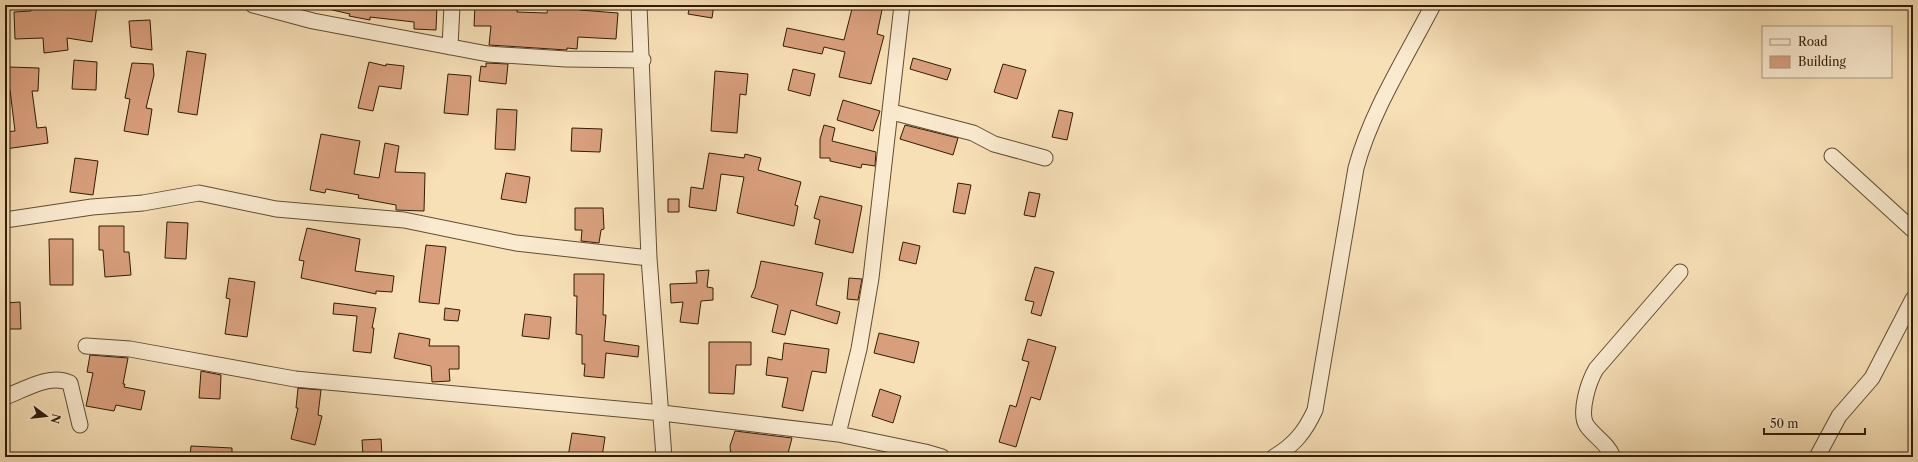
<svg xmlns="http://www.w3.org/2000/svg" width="1918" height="462" viewBox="0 0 1918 462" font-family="'Libre Caslon Text',serif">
  <rect width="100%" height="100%" fill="#f7dfb6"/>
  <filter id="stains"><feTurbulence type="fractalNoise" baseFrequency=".005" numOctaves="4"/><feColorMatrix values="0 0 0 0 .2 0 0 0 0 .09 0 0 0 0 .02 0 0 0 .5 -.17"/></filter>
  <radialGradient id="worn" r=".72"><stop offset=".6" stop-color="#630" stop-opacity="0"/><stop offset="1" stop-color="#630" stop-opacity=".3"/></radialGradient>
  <path fill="#d99f7d" stroke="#301c05" d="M31,5H97L92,42L67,38L68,50L44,53L43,38L15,39L14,12L31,11Z
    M329,5H437L436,30L414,29V22L370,17V20L349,16L350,14L328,9Z
    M475,5H518L517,12L547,13L548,5H551L581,7L580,10L618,13L616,39L578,37L577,49L567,48V50L489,45L491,26H474Z
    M690,5H714L712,18L688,14Z
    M853,5H883L877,34L884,36L871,84L839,77L845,52L824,47L822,54L783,46L787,28L844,40Z
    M150,20L152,50L131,47L129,21Z
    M187,51L206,54L197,115L178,112Z
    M913,58L951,69L947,80L910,69Z
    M74,60L97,62L96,90L72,89Z
    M369,62L386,66V64L404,66L401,89L379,86L373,111L358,108Z
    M132,63L153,64L154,75L146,108L152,109L148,135L124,131L130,99L125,98Z
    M486,63L508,64L506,84L479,81L481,66L486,67Z
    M1003,64L1026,70L1017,99L994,92Z
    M9,67L39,68L38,91H32L37,128L46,127L48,143L5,149V132L15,131L10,90H7Z
    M793,69L815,74L810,96L788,90Z
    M715,71L748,74L746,95L740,94L737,133L711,131Z
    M448,74L471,76L468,115L444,113Z
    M843,100L880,111L873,131L837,120Z
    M497,109L517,110L515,150L495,149Z
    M1059,110L1073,113L1067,140L1052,137Z
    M824,125L835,128L832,141L876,152L875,166L862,164L861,168L830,161V158H820V139Z
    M905,125L958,138L953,155L900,139Z
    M572,128L602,129L600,152L571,151Z
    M321,134L360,141L354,174L379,178L385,143L399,146L395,172L425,173L424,211L396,210V205L358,198L359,195L326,189L325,193L310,190Z
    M709,153L744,158L745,154L761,158L758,170L801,182L795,205L798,206L794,226L737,213L744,177L721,174L716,211L689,207L691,187L703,189Z
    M75,158L98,161L93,195L70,192Z
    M506,173L530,177L526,203L501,199Z
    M958,183L971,185L965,214L953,212Z
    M1029,192L1040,194L1035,217L1024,215Z
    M820,196L862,206L853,253L815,244L820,220L814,218Z
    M668,199H679V212H668Z
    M575,208H603L604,229L601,230L599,243L581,241L582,230H575Z
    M167,222L188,223L186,259L165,258Z
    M99,226H124V252H129L131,275L105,277L103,250H99Z
    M307,228L360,239L355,271L394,276L392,292L376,291V294L301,278L304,261L299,260Z
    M49,239H73V285H50Z
    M903,242L920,246L916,264L899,260Z
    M426,245L446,247L439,304L419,302Z
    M761,261L823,273L816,305L840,312L837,324L791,310L785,335L772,332L778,305L751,297L755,288Z
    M1035,267L1054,272L1041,316L1031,313L1034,302L1025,300Z
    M709,270L707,287L713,288V300L701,301L698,324L680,322L683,302L671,303L670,284L697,283L696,271Z
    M574,274H604L603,315H606L604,341L639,346L638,357L606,353L604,378L584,376L585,364H582V335L576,334L577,296H574Z
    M229,278L255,282L247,337L225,334L230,299L226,298Z
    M849,278L862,279L858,300L847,299Z
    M20,302L21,329H5V303Z
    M334,303L376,308L372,328H374L371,353L353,351L357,316L333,314Z
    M445,308L460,310L458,321L444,320Z
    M525,314L551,317L549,339L522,336Z
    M399,333L430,339L429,346H459V369H449L450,381L432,382L431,366L394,358Z
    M879,333L919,342L914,363L874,353Z
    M1028,339L1056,347L1040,400L1031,397L1016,447L999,442L1010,405L1016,407L1029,362L1022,360Z
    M709,342H751V365H736L734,394L709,393Z
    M784,343L829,349L826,373L812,371L803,411L782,407L788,378L766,375L768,357L782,360Z
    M90,355L128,358L123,384H125L124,387L145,391L141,410L116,405L114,411L86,406L93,373L87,372Z
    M201,371L221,375L220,399L199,398Z
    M298,388L321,390L318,415L322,416L315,445L291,439L298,408H296Z
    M880,389L901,396L893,423L872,416Z
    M735,431L792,438L787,457H731L730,446Z
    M572,433L605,437L602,457H568Z
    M381,439L382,457H363L362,440Z
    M191,446L232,448V457H190Z"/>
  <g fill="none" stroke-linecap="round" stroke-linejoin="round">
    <defs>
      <path id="minor" d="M253,5L313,21L488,54L566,59L643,60
        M639,5L649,258L664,457
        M450,47L452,5
        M892,112L973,133L994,144L1045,158
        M1832,156L1913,230
        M5,220L92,207L143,203L199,193L276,209L404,220L516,243L649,258
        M86,346L130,349L295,379L662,413L838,434L925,452L942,457
        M5,397C24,390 50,373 70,383L80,425
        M838,434L859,349L871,278L902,5
        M1274,457C1294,445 1305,432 1315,410L1356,168C1371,112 1406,57 1433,5
        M1613,457C1608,444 1595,437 1587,426C1578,413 1589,381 1596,369L1680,272
        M1817,457L1839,416L1872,378L1913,299"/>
    </defs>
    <use href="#minor" stroke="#624d31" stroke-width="17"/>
    <use href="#minor" stroke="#faead0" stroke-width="15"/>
  </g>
  <rect width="1918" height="462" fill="none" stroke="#f7dfb6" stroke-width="20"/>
  <rect x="6" y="6" width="1906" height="450" fill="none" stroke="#301c05" stroke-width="2"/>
  <rect x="10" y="10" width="1898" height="442" fill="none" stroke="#301c05"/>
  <rect x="1762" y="26" width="130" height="52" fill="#faead0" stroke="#a9987f"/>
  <rect x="1770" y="39" width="20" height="6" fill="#faead0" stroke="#a9987f"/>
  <text x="1798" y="46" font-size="12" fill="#301c05">Road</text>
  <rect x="1770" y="56" width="20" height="12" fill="#d99f7d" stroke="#a9987f"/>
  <text x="1798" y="66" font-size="12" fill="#301c05">Building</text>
  <g transform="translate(46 416) rotate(105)" stroke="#faead0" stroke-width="3" paint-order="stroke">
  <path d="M0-3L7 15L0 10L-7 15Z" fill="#301c05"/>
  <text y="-6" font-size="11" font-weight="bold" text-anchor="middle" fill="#301c05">N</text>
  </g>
  <path d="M1764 428v6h101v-6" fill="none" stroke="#301c05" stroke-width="2"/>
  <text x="1770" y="428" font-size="12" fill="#301c05" stroke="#faead0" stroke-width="3" paint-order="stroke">50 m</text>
  <rect width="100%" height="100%" filter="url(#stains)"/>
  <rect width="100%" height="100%" fill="url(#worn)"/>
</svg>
